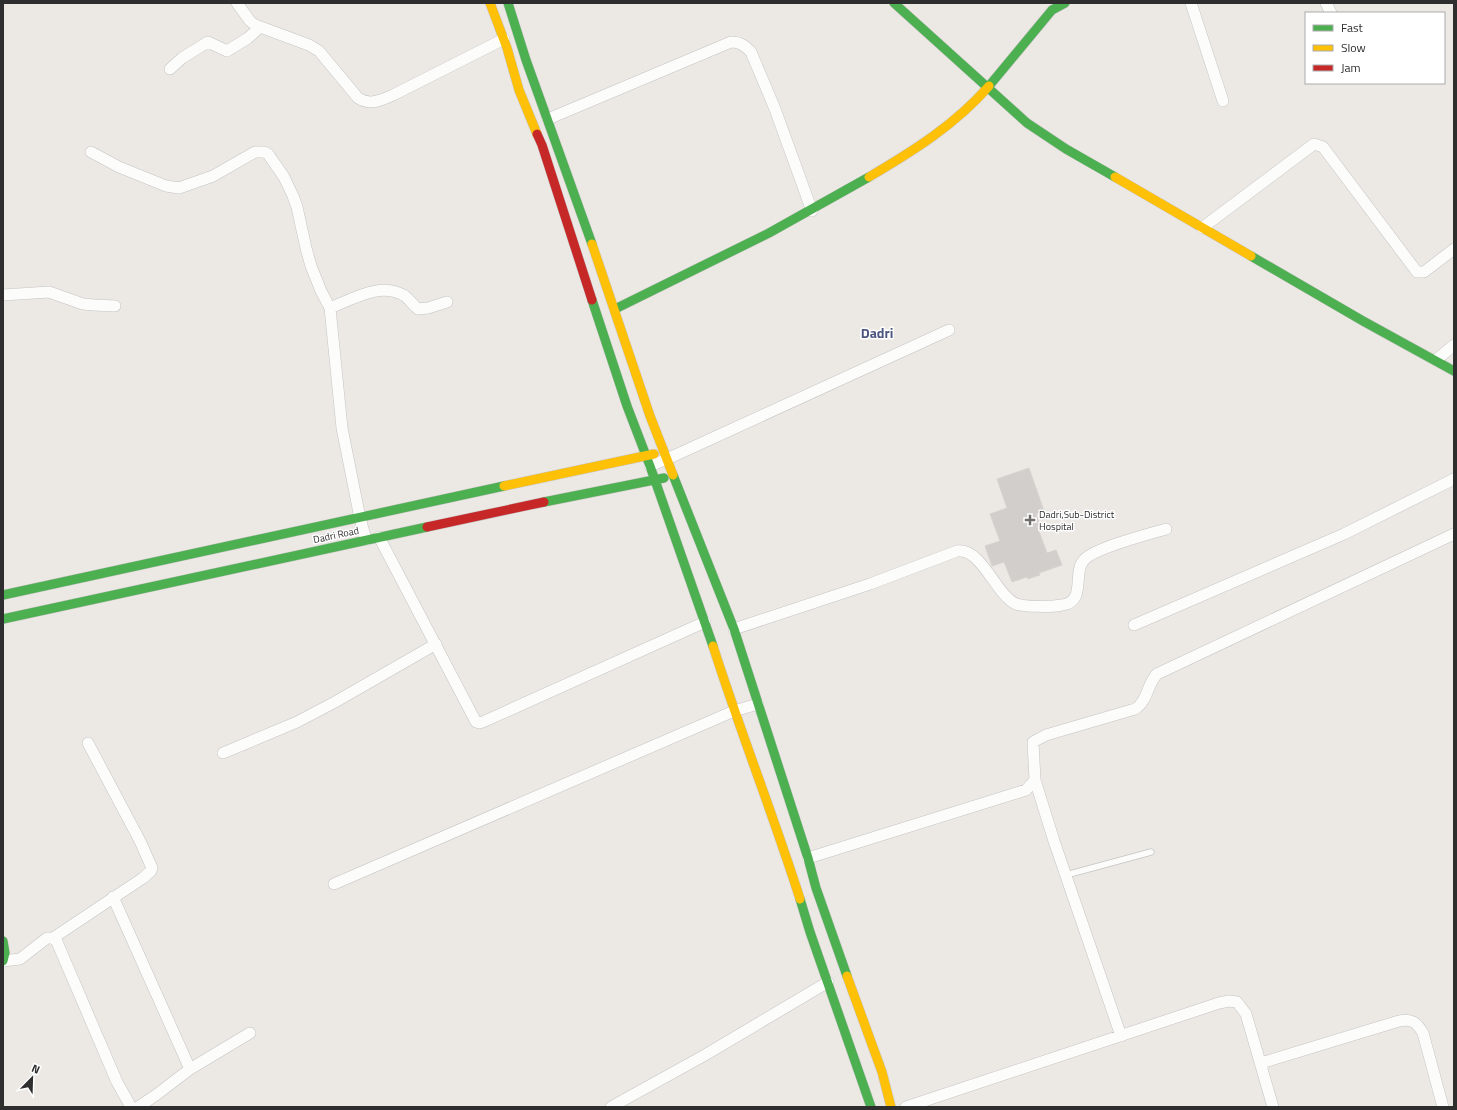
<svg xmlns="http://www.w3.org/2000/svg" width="1457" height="1110" viewBox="0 0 1457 1110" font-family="'Titillium Web',sans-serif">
  <rect width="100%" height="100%" fill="#ece8e4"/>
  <path fill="#d1cecb" stroke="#d7d4d0" d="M1029,468L1044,511L1036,514L1040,525L1037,526L1047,553L1056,550L1062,565L1039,573L1040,575L1028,579L1027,577L1012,582L1004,562L992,566L985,546L1000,541L990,514L1007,508L997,479Z"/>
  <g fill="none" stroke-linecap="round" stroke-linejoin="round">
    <defs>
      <path id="lane" d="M1066,875L1151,852"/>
      <path id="street" d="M237,3L250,21L255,25L309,45L319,51L358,98C370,106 382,100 393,95L504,39
        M1191,3L1223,101
        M1326,3L1331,13
        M170,69L182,58L208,42L227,51L248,38L260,27
        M548,119L731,42C741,42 745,46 751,52L775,109L812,211
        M91,152L119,167L166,186L179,188L213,176L255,152H264L268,154L284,177L293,196L297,207L306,248L311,266L321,291L330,308L342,428L360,518L366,540
        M1202,228L1314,144L1323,147L1417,272H1424L1454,249
        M3,295L49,292L83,304L94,305L115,306
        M330,308C353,299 381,281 405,296C410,300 413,305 418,309L428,308L447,302
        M1436,360L1454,345
        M650,466L667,459L949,330
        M379,537L476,722L480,723L485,721L705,622
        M1134,625L1344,534L1454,479
        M734,629L870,584L957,551C982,548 995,594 1016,604C1025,607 1052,607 1062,605C1087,602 1072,572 1084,560C1094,548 1149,534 1166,529
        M223,753L297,722L335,702L436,644
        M1035,780L1054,841L1121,1036
        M808,858L1026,790L1035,780L1033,742L1046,735L1135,709C1148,701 1147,684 1157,674L1454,534
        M334,884L734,711L758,704
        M113,897L190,1069
        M53,938L143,878L151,871L152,868L140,841L88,743
        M3,961L20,959L47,938H53L57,942L117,1082L131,1107
        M1261,1063L1399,1021C1412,1018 1417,1023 1423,1033L1443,1107
        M138,1107L156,1095L190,1069L250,1033
        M611,1107L705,1055L828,982
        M906,1107L1219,1003L1229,1001L1237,1002L1246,1014L1273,1107"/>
      <path id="fast" d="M508,3L526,60L592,244
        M894,3L1027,123L1066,149L1115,177
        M989,86L1052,10L1065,3
        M1251,256L1363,321L1454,371
        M592,300L627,406L650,466L713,646
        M615,309L769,233L869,177
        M673,475L734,629L808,858L816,888L847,976
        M544,502L664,478
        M3,595L504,486
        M3,619L427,527
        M800,899L810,932L871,1107
        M3,941L5,953L3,961"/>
      <path id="slow" d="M490,3L507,48L519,90L537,134
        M869,177C913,151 955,125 989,86
        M1115,177L1251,256
        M592,244L650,416L673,475
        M504,486L654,454
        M713,646C740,731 773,814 800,899
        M847,976L882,1072L891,1107"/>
      <path id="jam" d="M537,134L542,145L592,300
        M427,527L544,502"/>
    </defs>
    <use href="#lane" stroke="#c5c4c5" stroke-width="7"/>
    <use href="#street" stroke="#c5c4c5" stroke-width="12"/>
    <use href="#fast" stroke="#c5c4c5" stroke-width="10"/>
    <use href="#slow" stroke="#c5c4c5" stroke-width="10"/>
    <use href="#jam" stroke="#c5c4c5" stroke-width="10"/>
    <use href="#lane" stroke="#fcfcfb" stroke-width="5.5"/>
    <use href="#street" stroke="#fcfcfb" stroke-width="11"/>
    <use href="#fast" stroke="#4caf50" stroke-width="9"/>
    <use href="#slow" stroke="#ffc107" stroke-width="9"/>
    <use href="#jam" stroke="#c62828" stroke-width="9"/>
  </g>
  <path fill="#706f6e" stroke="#fff" stroke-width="1.5" d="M1028 514h4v4h4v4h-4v4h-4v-4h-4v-4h4z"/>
  <g text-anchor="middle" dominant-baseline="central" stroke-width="3" stroke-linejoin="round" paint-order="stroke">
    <g font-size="10" fill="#2e2e2e" stroke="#fff" text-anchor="start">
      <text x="1039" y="514">Dadri,Sub-District<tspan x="1039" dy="12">Hospital</tspan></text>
    </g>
    <g font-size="10" fill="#2e2e2e" stroke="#fff">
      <text transform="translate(336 535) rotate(-12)">Dadri Road</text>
    </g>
    <g font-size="14" font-weight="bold" fill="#4d5680" stroke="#fff">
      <text x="877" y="332">Dadri</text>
    </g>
  </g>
  <rect width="1457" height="1110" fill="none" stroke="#2e2e2e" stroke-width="8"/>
  <rect x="1305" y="12" width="140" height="72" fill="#ffffff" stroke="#ababab"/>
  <rect x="1313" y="25" width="20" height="6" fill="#4caf50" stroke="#ababab"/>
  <text x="1341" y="32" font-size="12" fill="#2e2e2e">Fast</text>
  <rect x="1313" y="45" width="20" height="6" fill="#ffc107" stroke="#ababab"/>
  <text x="1341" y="52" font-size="12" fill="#2e2e2e">Slow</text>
  <rect x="1313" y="65" width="20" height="6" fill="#c62828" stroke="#ababab"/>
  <text x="1341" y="72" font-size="12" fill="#2e2e2e">Jam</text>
  <g transform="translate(32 1078) rotate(23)" stroke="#ffffff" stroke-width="3" paint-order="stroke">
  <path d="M0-3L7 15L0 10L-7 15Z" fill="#2e2e2e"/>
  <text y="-6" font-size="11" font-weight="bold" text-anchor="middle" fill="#2e2e2e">N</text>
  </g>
</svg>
